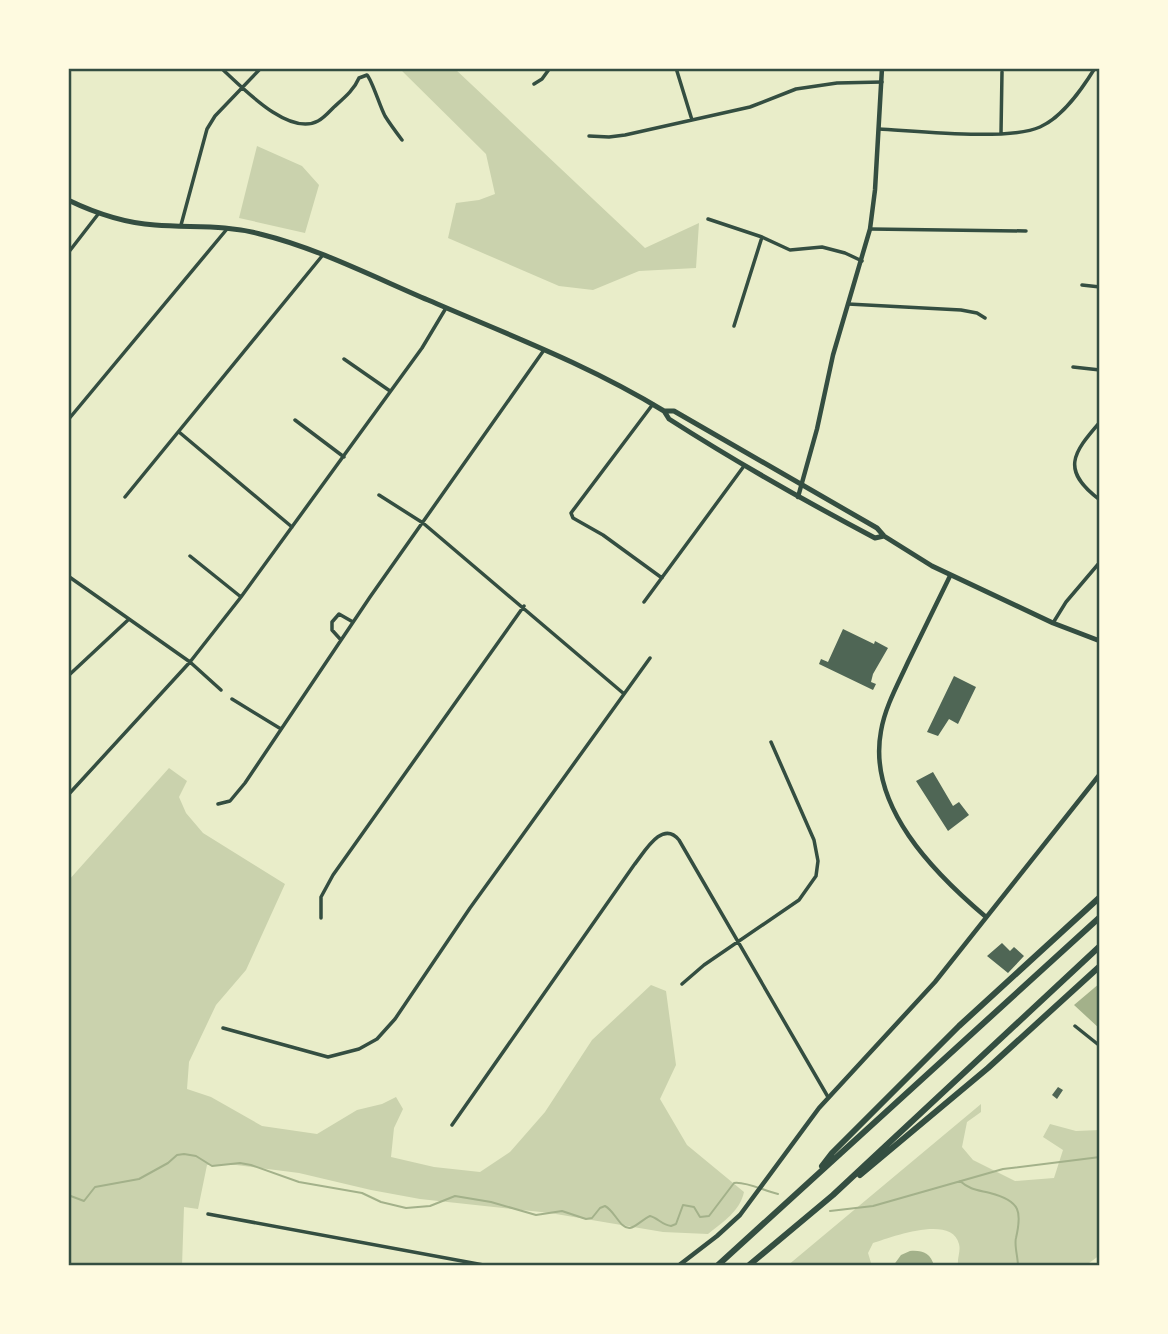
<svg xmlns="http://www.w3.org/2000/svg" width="1168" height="1334" viewBox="0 0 1168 1334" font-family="'PT Serif',serif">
  <rect width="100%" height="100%" fill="#e9edc9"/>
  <path fill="#cad2ad" d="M399,68H454L645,248L699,223L696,268L639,271L593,290L559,286L448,238L456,203L479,200L495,194L486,154Z
    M257,146L302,166L319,185L305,233L239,218Z
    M169,768L187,781L179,797L186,813L203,833L285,884L246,970L216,1005L189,1062L187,1089L211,1097L262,1126L317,1134L357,1110L382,1104L396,1097L403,1109L394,1128L391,1157L434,1167L480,1172L510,1152L545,1112L592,1040L651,985L666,991L676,1065L660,1099L687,1145L744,1192C740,1211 723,1222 708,1234L663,1232L550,1213L420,1199L371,1190L299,1173L236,1165H207L198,1209L184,1207L182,1266H68V881Z
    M981,1104V1112L967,1122L962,1147L973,1160L1015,1181L1054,1178L1063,1150L1043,1137L1050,1124L1076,1131L1100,1130V1255L1085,1266H958C957,1258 961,1251 959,1244C952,1214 891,1237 873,1243L868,1253L872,1266H787Z"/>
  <path fill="#a3b18a" d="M1100,983V1029L1074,1005Z
    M910,1251C922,1250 931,1253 934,1266H893L901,1255Z"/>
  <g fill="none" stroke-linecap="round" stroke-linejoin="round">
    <path stroke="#a3b18a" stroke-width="2" d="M960,1181C970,1190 978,1190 990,1193C1021,1201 1022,1212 1016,1238C1014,1244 1018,1258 1018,1266
      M68,1195L84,1201L95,1187L139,1179L168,1163L177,1155L184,1154L196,1156L212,1166L240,1163L251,1165L299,1182L362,1193L381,1202L406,1208L430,1206L455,1196L491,1202L536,1215L562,1211L586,1219L592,1218L600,1208L605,1206C615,1211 620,1229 630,1228C636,1227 643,1219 650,1216C658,1218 662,1225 671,1226L676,1224L683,1205L694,1207L700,1217L709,1216L734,1183C745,1181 765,1191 778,1194
      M830,1211L873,1206L1003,1169L1100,1157"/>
  </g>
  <path fill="#4f6655" d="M843,629L874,644L875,641L888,648L873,674L871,682L876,684L873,690L819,664L821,659L828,662Z
    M954,676L976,687L958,724L949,719L938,736L927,732Z
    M933,772L953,806L959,802L969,815L948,831L916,781Z
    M1002,943L1010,951L1014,947L1024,956L1008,973L987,956Z
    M1058,1087L1063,1090L1057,1099L1052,1095Z"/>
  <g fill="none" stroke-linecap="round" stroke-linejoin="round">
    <path stroke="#344e41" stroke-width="3.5" d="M221,68C241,86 288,137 318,121C324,118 329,112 334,107C344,98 354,90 359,78L367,75C372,80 380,107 385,116C390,124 396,132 402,140
      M676,68L692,120
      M534,84L542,79L550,68
      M879,129C916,131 1009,141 1040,127C1063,117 1082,89 1095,68
      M1001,133L1002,72
      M589,136L609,137L625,135L750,107L796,89L837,83L882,82
      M708,219L762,237L790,250L822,247L845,253L862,261
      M181,225L207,129L215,116L261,68
      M870,229L1026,231
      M68,253L99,213
      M1082,285L1100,287
      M848,304L961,310L977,313L985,318
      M734,326L762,237
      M344,359L390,391
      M1073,367L1100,370
      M653,404L571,513L573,518L603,535L662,578
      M68,420L227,229
      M295,420L344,457
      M1100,422C1073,453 1060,470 1100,500
      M179,432L292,527
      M379,495L423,523L623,693
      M125,497L322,256
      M190,556L241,597
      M68,576L190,662L221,690
      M644,602L744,466
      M1053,623L1066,602L1100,562
      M341,640L332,630V622L339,614L353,622
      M68,676L128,620
      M232,699L281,729
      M68,795L190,662L241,597L422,348L446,308
      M218,804L230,801L245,783L370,597L544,350
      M321,918V897L333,875L524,606
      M682,984L704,965L799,900L816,876L818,861L814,840L771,742
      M1075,1026L1100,1046
      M223,1028L328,1057L359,1049L377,1039L395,1019L470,908L650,658
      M452,1125L634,865C644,853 662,819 679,840L828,1097
      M208,1214L489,1266"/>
    <path stroke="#344e41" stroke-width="4.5" d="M950,576C936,605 922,633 908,662C898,684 885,707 881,731C867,806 934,873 986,917"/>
    <path stroke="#344e41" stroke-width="4.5" d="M798,497L817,429L833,355L870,229L875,190L882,68
      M678,1266L717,1236L740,1215L819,1108L935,982L1100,774"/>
    <path stroke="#344e41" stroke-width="5" d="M68,200C95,213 124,223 155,225C191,228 224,224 260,234C317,248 374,277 428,300C509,335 589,365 664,411L669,419C736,462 805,501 875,538L884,536
      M664,411H674L877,528L884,536L932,566L1053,623L1100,641"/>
    <path stroke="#344e41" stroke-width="6" d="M822,1166L832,1153L959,1026L1100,897
      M860,1175L988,1068L1100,966
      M717,1266L1100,917
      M748,1266L833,1195L1100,946"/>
  </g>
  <rect width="1168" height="1334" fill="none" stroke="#fefae0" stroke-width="140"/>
  <rect x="70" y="70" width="1028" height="1194" fill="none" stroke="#344e41" stroke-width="2.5"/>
</svg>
